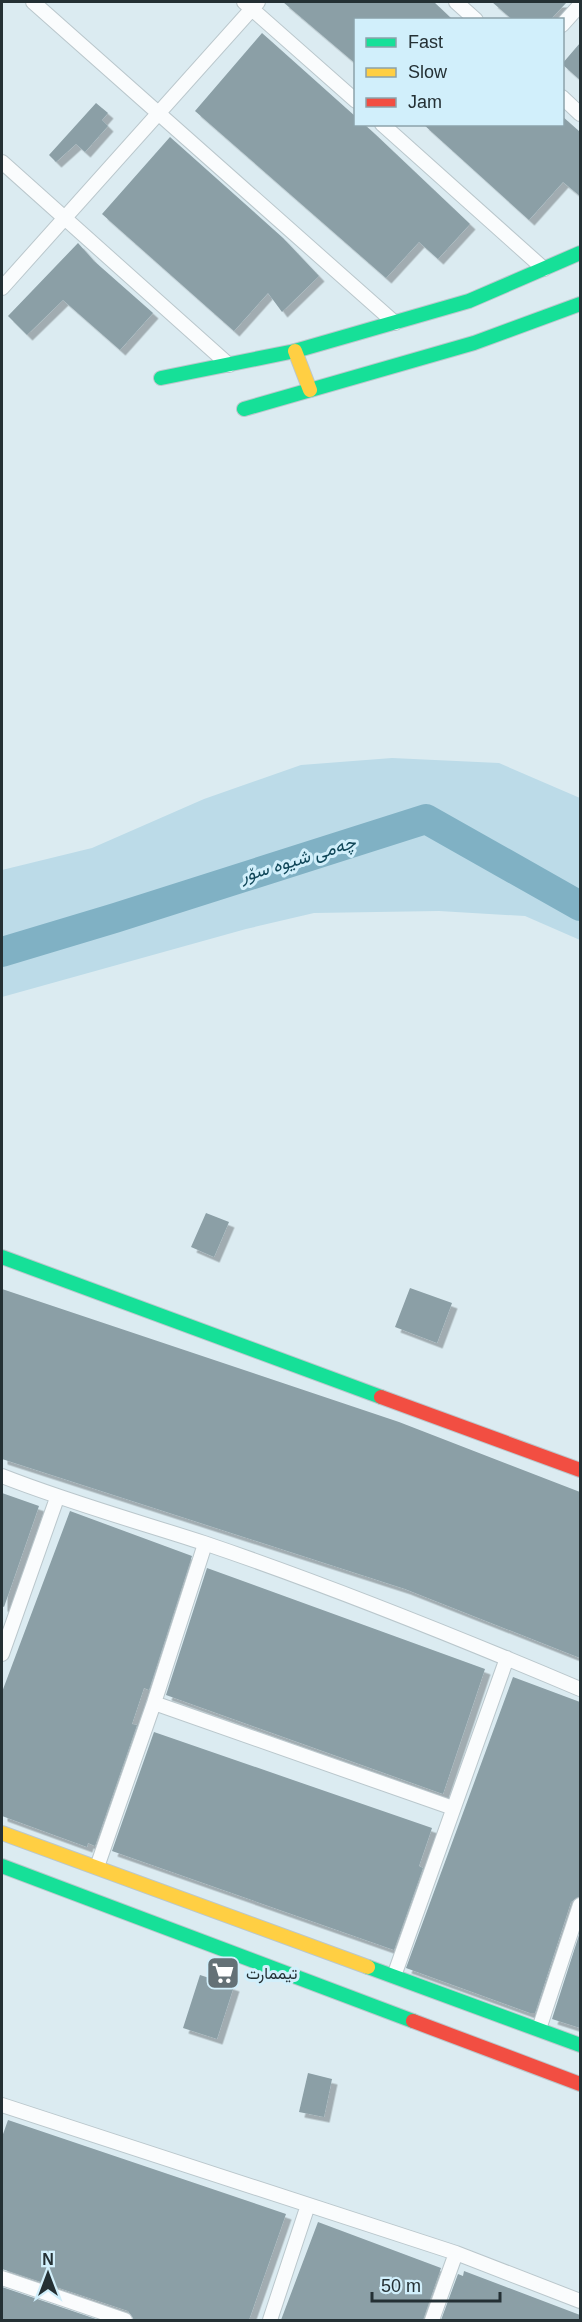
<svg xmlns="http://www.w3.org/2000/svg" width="582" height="2322" viewBox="0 0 582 2322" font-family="Helvetica,Vazirmatn,sans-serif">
  <defs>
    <filter id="shadow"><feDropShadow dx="5.5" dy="5.5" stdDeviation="0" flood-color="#0004"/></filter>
  </defs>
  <rect width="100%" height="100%" fill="#dbebf1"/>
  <path fill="#bcdbe8" d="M392,758L499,763L580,798V940L525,916L439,911L314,913L246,929L2,997V870L92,848L204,799L301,765Z"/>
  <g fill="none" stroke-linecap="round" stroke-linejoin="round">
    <path stroke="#80b1c4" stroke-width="30" d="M2,952L115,918L426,819L580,906"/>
  </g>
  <path fill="#8b9fa6" filter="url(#shadow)" d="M283,2H434L453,20H356V64Z
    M492,2H567L550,20H513Z
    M262,33L356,117V124H364L375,134L470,224L438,259L419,242L386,278L195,111Z
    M580,43V80L562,64Z
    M96,103L108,113L102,120L108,126L85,152L76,144L56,162L49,155Z
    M562,116L580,132V196L563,182L529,220L423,124H562Z
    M170,137L283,238L319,276L282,312L268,293L234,331L102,214Z
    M78,243L94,261L153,313L120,350L63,300L27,335L8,316Z
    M206,1213L229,1222L214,1257L191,1247Z
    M410,1288L452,1303L437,1343L395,1327Z
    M2,1289L399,1422L580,1492V1658L405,1589L2,1459Z
    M2,1493L39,1506L4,1607L2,1606Z
    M70,1511L192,1556L149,1690L144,1688L132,1724L137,1725L95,1846L88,1843L87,1847L2,1816V1692Z
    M207,1568L485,1669L443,1794L166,1695Z
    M513,1677L580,1702V1896L571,1902L535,2013H530L406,1968Z
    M154,1732L432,1828L419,1866L423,1868L394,1950L112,1851Z
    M580,1932V2028L552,2019Z
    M200,1975L234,1986L217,2039L183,2028Z
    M308,2073L332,2079L324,2117L299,2112Z
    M8,2120L286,2214L249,2320H134L128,2311L2,2269V2137Z
    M318,2222L441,2268L423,2320H281Z
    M464,2271L580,2315V2320H441L458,2274L463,2276Z
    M2,2287L99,2320H2Z"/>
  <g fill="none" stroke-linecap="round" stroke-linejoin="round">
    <defs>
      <path id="street" d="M33,2L395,323
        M244,2L356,101
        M456,2L476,20
        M562,25L580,5
        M562,97L580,114
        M382,124L544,269
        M2,162L229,365
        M2,288L258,2
        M2,1476C68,1502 136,1521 204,1543C331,1586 457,1637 580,1689
        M2,1654L57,1498
        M154,1703L453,1808
        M97,1867L154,1703L205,1544
        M394,1976L507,1658
        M539,2029L580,1905
        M2,2105L456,2253L580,2301
        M2,2278L125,2320
        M270,2320L308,2205
        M432,2320L456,2253"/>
      <path id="fast" d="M161,378L295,351L469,301L580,253
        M244,409L474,343L580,304
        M2,1257L381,1397
        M2,1866L413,2021
        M368,1967L580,2045"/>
      <path id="slow" d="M295,351L310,390
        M2,1833L368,1967"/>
      <path id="jam" d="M381,1397L580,1470
        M413,2021L580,2084"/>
    </defs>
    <use href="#street" stroke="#bac7cc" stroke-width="16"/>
    <use href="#fast" stroke="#bac7cc" stroke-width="16"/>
    <use href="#slow" stroke="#bac7cc" stroke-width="16"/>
    <use href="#jam" stroke="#bac7cc" stroke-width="16"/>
    <use href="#street" stroke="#fafcfd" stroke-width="14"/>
    <use href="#fast" stroke="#16e098" stroke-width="14"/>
    <use href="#slow" stroke="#ffcf43" stroke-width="14"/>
    <use href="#jam" stroke="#f24e42" stroke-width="14"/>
  </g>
  <defs>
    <symbol id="supermarket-square" viewBox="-11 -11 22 22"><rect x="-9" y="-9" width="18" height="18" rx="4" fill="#647176" stroke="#d1effb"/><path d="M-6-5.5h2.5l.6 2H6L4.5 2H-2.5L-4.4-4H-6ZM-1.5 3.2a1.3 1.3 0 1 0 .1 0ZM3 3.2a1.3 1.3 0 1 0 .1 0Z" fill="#fff"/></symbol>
  </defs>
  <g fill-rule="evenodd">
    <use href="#supermarket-square" x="204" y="1954" width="38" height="38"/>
  </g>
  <g text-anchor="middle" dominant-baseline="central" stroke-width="6" stroke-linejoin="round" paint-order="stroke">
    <g font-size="16" fill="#243034" stroke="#d1effb" text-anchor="start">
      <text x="246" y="1973">تیممارت</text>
    </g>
    <g font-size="18" font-style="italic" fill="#0f4658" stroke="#d1effb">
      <text transform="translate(298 859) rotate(-17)">چەمی شیوە سۆر</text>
    </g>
  </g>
  <rect width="582" height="2322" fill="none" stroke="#243034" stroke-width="6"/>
  <rect x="354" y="18" width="210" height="108" fill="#d1effb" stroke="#8ca3ab" stroke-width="1.5"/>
  <rect x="366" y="38" width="30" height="9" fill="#16e098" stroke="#8ca3ab" stroke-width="1.5"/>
  <text x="408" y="48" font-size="18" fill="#243034">Fast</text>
  <rect x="366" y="68" width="30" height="9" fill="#ffcf43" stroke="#8ca3ab" stroke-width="1.5"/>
  <text x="408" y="78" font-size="18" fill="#243034">Slow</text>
  <rect x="366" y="98" width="30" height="9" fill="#f24e42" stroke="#8ca3ab" stroke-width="1.5"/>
  <text x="408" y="108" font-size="18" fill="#243034">Jam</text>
  <g transform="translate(48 2274)" stroke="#d1effb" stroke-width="4.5" paint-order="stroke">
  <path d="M0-4.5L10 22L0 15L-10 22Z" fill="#243034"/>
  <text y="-9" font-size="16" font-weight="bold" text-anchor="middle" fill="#243034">N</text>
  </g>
  <path d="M372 2292v9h128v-9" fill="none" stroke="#243034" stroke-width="3"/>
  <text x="381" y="2292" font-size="18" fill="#243034" stroke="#d1effb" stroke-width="4.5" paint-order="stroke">50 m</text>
</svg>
